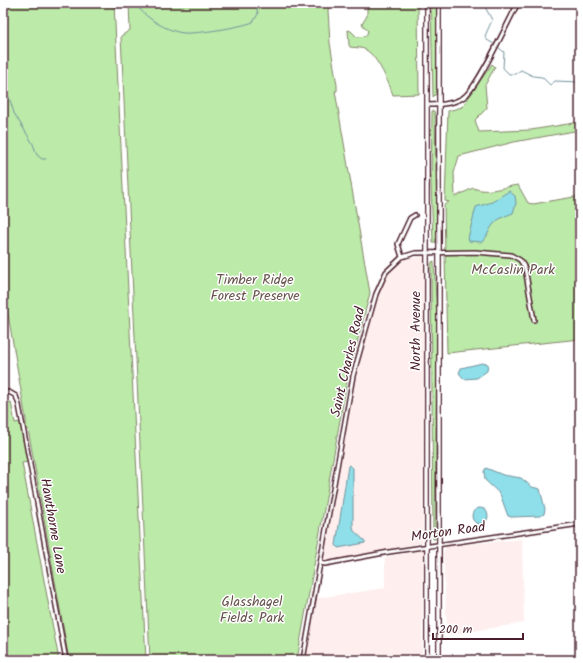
<svg xmlns="http://www.w3.org/2000/svg" width="583" height="663" viewBox="0 0 583 663" font-family="Kalam,sans-serif">
  <rect width="100%" height="100%" fill="#fff"/>
  <filter id="ink" filterUnits="userSpaceOnUse"><feTurbulence type="fractalNoise" baseFrequency=".025" numOctaves="2"/><feDisplacementMap in="SourceGraphic" scale="8" xChannelSelector="R" yChannelSelector="G"/><feConvolveMatrix kernelMatrix="1 2 1 2 8 2 1 2 1" color-interpolation-filters="sRGB"/></filter>
  <g filter="url(#ink)">
    <path fill="#feefee" d="M425,256L423,543L323,561L358,367L377,296L386,277L396,265L405,259Z
      M522,539L524,623L447,635L443,552L447,546Z
      M424,550L422,660H306L317,598L385,588V557Z
      M523,653V660H475Z"/>
    <path fill="#bceaa9" stroke="#83846a" d="M3,3H114L146,660H69L28,429H26V420L3,285Z
      M129,3H330L328,10L330,43L337,85V91H335L370,293L347,381L297,660H150L121,36L130,30Z
      M379,3H418L419,94L393,95C389,83 377,56 366,50C361,47 355,48 350,47L349,45L348,30L351,31L357,37L366,36L368,31L362,24L367,16V8L372,4Z
      M431,3H437V89L436,94L433,97Z
      M492,64L495,67L485,85L487,108L475,120L479,132L531,130L580,122V130L514,142L459,156L454,173L455,197L473,188C488,194 502,187 518,185L528,203L533,204L580,196V339L447,353L444,205L449,202L445,201L448,111L462,107Z
      M432,111H434L435,114L437,236L435,243H433L431,182Z
      M434,261L437,320L435,539H433V535L431,265L432,262Z
      M11,402L15,423L20,422L28,462L22,463L59,660H3V403Z"/>
    <path fill="#8edfe9" stroke="#73929d" d="M509,191L515,196L516,203L513,213C506,216 498,218 493,225C488,231 488,237 482,242L469,241L468,238L476,207L492,202Z
      M482,363L488,364L487,371L477,378L464,379L459,373L461,368Z
      M349,465L353,468V527L354,531L365,541V543L338,548L336,545L348,466Z
      M486,468L503,475L521,478L532,487L540,489L545,509L544,514L540,516L512,517L508,516L500,494L485,480L484,471Z
      M472 516a8 8 0 1 1 16 0a8 8 0 1 1-16 0Z"/>
    <g fill="none" stroke-linecap="round" stroke-linejoin="round">
      <path stroke="#73929d" stroke-width="1" d="M136,3C142,17 169,32 184,33C197,34 241,27 253,22L258,14L256,3
        M483,3L492,20L485,36L487,40L494,44
        M498,47L504,52L503,68L509,74H515L521,70L533,76L542,77L550,85L555,81L580,82
        M3,93L9,97L14,113L33,144L37,155L42,159H46"/>
      <defs>
        <path id="minor" d="M428,105C439,105 454,104 464,97C478,87 508,22 518,3
          M402,257L398,244L410,218L415,215
          M3,393L9,392L16,396L19,405L66,660
          M320,563L325,564L389,552L580,524
          M303,660L353,376L376,294L386,272L402,257L415,253L475,252L511,255L520,260L525,268L534,320"/>
        <path id="major" d="M427,660V3
          M439,660V3"/>
      </defs>
      <use href="#minor" stroke="#4a1f2b" stroke-width="6"/>
      <use href="#major" stroke="#4a1f2b" stroke-width="6"/>
      <use href="#minor" stroke="#fff" stroke-width="3"/>
      <use href="#major" stroke="#fff" stroke-width="3.5"/>
    </g>
  </g>
  <g text-anchor="middle" dominant-baseline="central" stroke-width="3" stroke-linejoin="round" paint-order="stroke">
    <g font-size="14" fill="#66524a" stroke="#fff">
      <text x="513" y="270">McCaslin Park</text>
      <text x="255" y="280">Timber Ridge<tspan x="255" dy="16">Forest Preserve</tspan></text>
      <text x="252" y="602">Glasshagel<tspan x="252" dy="16">Fields Park</tspan></text>
    </g>
    <g font-size="14" fill="#4a1f2b" stroke="#fff">
      <text transform="translate(416 331) rotate(-90)">North Avenue</text>
      <text transform="translate(348 362) rotate(-77)">Saint Charles Road</text>
      <text transform="translate(53 526) rotate(80)">Hawthorne Lane</text>
      <text transform="translate(448 532) rotate(-8)">Morton Road</text>
    </g>
  </g>
  <rect width="583" height="663" fill="none" stroke="#fff" stroke-width="16"/>
  <rect x="8" y="8" width="567" height="647" fill="none" stroke="#4a1f2b" stroke-width="1.5" filter="url(#ink)"/>
  <path d="M433 633v6h90v-6" fill="none" stroke="#4a1f2b" stroke-width="2"/>
  <text x="439" y="633" font-size="12" fill="#4a1f2b" stroke="#ffffff" stroke-width="3" paint-order="stroke">200 m</text>
</svg>
